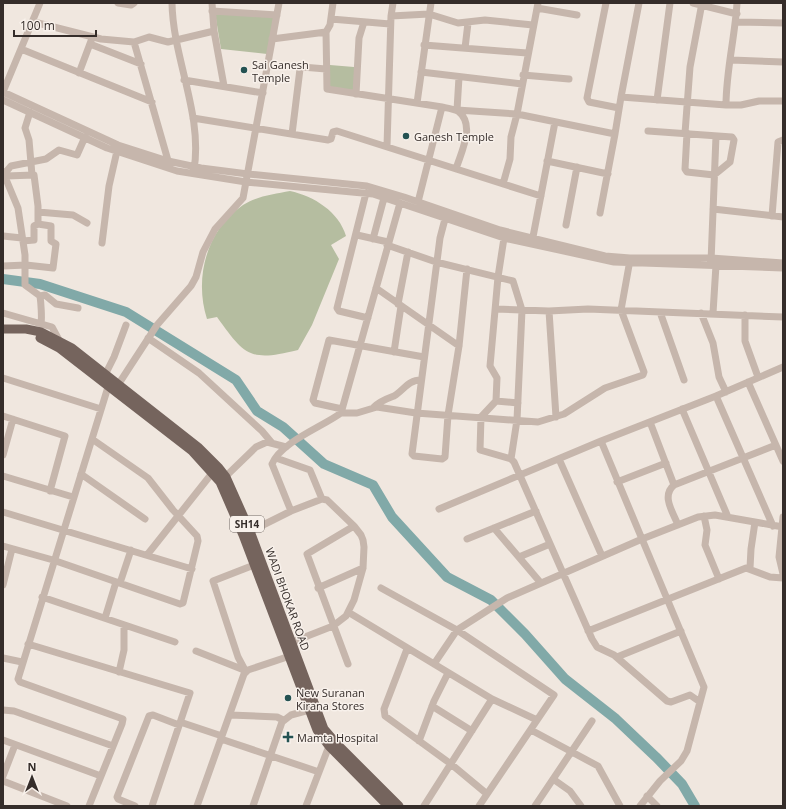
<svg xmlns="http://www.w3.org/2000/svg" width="786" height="809" viewBox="0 0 786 809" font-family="'Open Sans',sans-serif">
  <rect width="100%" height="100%" fill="#f0e7df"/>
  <path fill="#b5bda0" d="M215,13L274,17L267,54L221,49Z
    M330,65L354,67V91L329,88Z
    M290,191C314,196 339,212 346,236L331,245L339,259L312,325L298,350C250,362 245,356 217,317L207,319C194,279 206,230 243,205C257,196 274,194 290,191Z"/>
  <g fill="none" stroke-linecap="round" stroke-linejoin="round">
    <path stroke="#81a9a8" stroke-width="10" d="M3,279L40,284L126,312L236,380L257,411L283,427L324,464L373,485L392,517L447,577L491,600L525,634L565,679L616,719L656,757L682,784L695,806"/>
    <path stroke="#c6b6ac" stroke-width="7" d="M40,3L3,92L118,145L168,161L201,168L248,174L367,186L404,197L500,230L605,256L630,258H711L783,263
      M118,3L131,5L134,3
      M172,3C173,59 203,114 194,170
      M212,3L214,31L224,86
      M538,3L517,114L615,134L600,213
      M606,3L587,98L589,102L619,108
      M693,3L737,14
      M537,8L577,15
      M212,11L277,15
      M391,16L429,14L458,23L485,20L533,25
      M331,19L390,24
      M34,22L101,39L134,42L169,164
      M736,22L783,23
      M326,32L327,89L442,107C447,108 454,109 458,111C476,125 461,152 456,169
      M272,39L326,32L330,25L333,3
      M134,42L149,37L168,42L214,31
      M90,44L141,64
      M424,45L527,53
      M465,48L468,23
      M21,49L152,102
      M731,60L783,62
      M421,72L522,84
      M79,73L91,41
      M523,75L569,79
      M459,77L457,110L517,114L511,137L510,159L503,184
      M184,80L263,93
      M356,94L359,38L364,22
      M621,97L639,3
      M3,100L107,148L177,171L246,182L373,194L504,238L614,262L783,268
      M657,100L670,3
      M417,103L431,3
      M726,105C726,71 735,37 737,3
      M30,112L25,128L29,140L32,175
      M193,118L328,140L331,139L333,132L337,131L541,196
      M648,131L732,137L734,140L730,162L714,175L687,172L685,169L687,133
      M685,133L690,67L702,3
      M292,134L300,69L302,67L326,69
      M615,134L621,97L726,105H741L759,101H783
      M387,146L391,16L393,3
      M547,161L608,174
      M3,172L18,208L25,255V285L40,296C41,303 42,318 41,324
      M5,173L11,166L46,159L59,150L77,155L85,137
      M366,193L337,308L339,311L368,318
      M417,206L442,107
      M713,209L783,217
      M38,212L73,215L87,223
      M772,216L778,142L783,140
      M445,219L440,238L412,454L414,456L442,459L445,457L448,415L459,346L467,269
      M566,225L577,167
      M357,235L388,242
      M3,236L22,238
      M504,238L498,277L490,366L497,378L496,401L481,417L480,450L511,459L514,462L592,639L597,647L614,655L667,701L671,702L690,695L700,702
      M373,239L384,198
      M23,241L34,240V226L38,224
      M532,242L555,122
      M102,243L109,186L117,151
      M387,245L436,262L513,281L522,310L517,420L511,459
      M711,262L716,136
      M3,266L26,265L53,268L56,244L51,241V226L38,224V206L34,175L6,176
      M376,288L459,346
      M40,296L45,295L56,304L78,308
      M398,304L408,252
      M496,309L549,311L588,309L783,317
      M549,311L556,417
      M660,312L684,380
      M3,313L52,327L59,340
      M701,313L713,343L719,377L726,392
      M713,313L716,265
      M745,315V341L758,377
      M148,338L199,373L262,431L272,443
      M394,352L401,306
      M105,375L114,357L126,325
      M3,378L101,409
      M748,382L783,461
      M116,388L157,325L191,286L196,277L203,252L215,229L243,198L279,3
      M716,396L773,526
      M496,401L518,403
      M374,407C380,401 386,399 394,396C404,390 408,380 421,380
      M342,409L315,403L313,400L329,340L424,357
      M682,409L728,517
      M341,413H357L377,407L416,413L538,422L564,414L605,388L643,375L644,372L621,310L630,260
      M3,416L65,436L50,491
      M650,422L674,485
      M3,455L13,419
      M276,458L310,470L322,499
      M559,459L602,556
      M81,474L145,519
      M3,476L73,497
      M223,479L256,447L267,442L286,447
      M617,482L666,463
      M439,509L601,441
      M291,511L272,464C281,442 322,427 341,413L400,203
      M3,512L192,569
      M704,516L707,530L705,545L719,579
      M783,517L779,557L783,574
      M678,525C673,512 661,496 674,485L776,445
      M494,528L540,582
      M247,533L291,511L322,499L327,500L354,526L361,535L363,540L364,547L363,568L354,600L346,616L333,626L287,644
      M467,539L536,511
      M3,546L53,560L180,604L183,603L198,541L197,536L173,510L148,478L92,439
      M147,555L213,472
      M519,557L550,544
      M750,568L751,549L755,522
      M120,583L131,550
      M3,585L12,549
      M318,588L363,568
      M381,588L457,630L554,695L479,806
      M42,597L175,642
      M348,612L492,699L424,806
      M105,618L116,582
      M588,631L746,568L770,577L783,578
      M28,644L190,693L152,806
      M407,649L384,709L385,716L451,764L487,794
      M196,651L244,670
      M617,657L681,631
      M3,658L22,662
      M348,664L307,554L354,526
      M434,664L457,630L507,598L642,539L601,441L716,396L783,367
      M119,672L124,650V625
      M246,672L238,657L213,581L259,563
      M492,699L537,720
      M432,706L472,731
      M3,710L14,711L113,746
      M230,715L277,717L283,720
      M180,722L222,736
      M531,730L598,766L620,806
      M221,739L319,772
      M3,740L101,776
      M419,741L434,701L448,673
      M3,776L15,745
      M553,779L570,791L581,806
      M3,781L67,806
      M647,796L657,806
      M89,806L122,724L123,719L20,682L18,679L108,387
      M135,806L118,799L117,797L149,716L153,715L179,725
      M197,806L244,674L248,670L293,655
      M253,806L282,722L291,715L313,709
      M306,806L329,746
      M535,806L592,721
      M640,806L660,781L681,761L687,751L704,687L642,539L698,517L715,515L783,527"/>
    <path stroke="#75645d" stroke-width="9" d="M3,329H26L41,332L72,348L198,447L219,468L226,477L250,531L324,729L336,743L399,806
      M40,338L59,348L192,451L220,482L243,535L317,730L329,746L388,806"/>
  </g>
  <g fill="#245252" stroke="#f8f1eb" stroke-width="1.5">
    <circle cx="244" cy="70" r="4"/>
    <circle cx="406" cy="136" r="4"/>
    <circle cx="288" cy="698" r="4"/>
    <path d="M286 731h4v4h4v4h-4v4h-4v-4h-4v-4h4z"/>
  </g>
  <g text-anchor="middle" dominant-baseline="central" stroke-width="3" stroke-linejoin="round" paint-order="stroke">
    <rect fill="#f8f1eb" stroke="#706864" stroke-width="1" x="230" y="516" width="34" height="16" rx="3"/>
    <g font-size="10" font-weight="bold" fill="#352d2a">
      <text x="247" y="524">SH14</text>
    </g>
    <g font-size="11" fill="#352d2a" stroke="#f8f1eb" text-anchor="start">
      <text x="252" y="64">Sai Ganesh<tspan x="252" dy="13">Temple</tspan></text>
      <text x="414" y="136">Ganesh Temple</text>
      <text x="296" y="692">New Suranan<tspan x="296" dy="13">Kirana Stores</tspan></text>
      <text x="297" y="737">Mamta Hospital</text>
    </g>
    <g font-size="11" fill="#352d2a" stroke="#f8f1eb">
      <text transform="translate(288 599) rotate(70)">WADI BHOKAR ROAD</text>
    </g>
  </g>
  <rect width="786" height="809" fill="none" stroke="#352d2a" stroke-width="8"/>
  <g transform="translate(32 777)" stroke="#f8f1eb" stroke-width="3" paint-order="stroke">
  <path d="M0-3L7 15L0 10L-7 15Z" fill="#352d2a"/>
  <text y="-6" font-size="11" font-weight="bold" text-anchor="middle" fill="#352d2a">N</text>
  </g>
  <path d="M14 30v6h82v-6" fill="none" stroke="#352d2a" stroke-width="2"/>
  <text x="20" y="30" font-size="12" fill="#352d2a" stroke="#f8f1eb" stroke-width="3" paint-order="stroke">100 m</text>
</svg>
